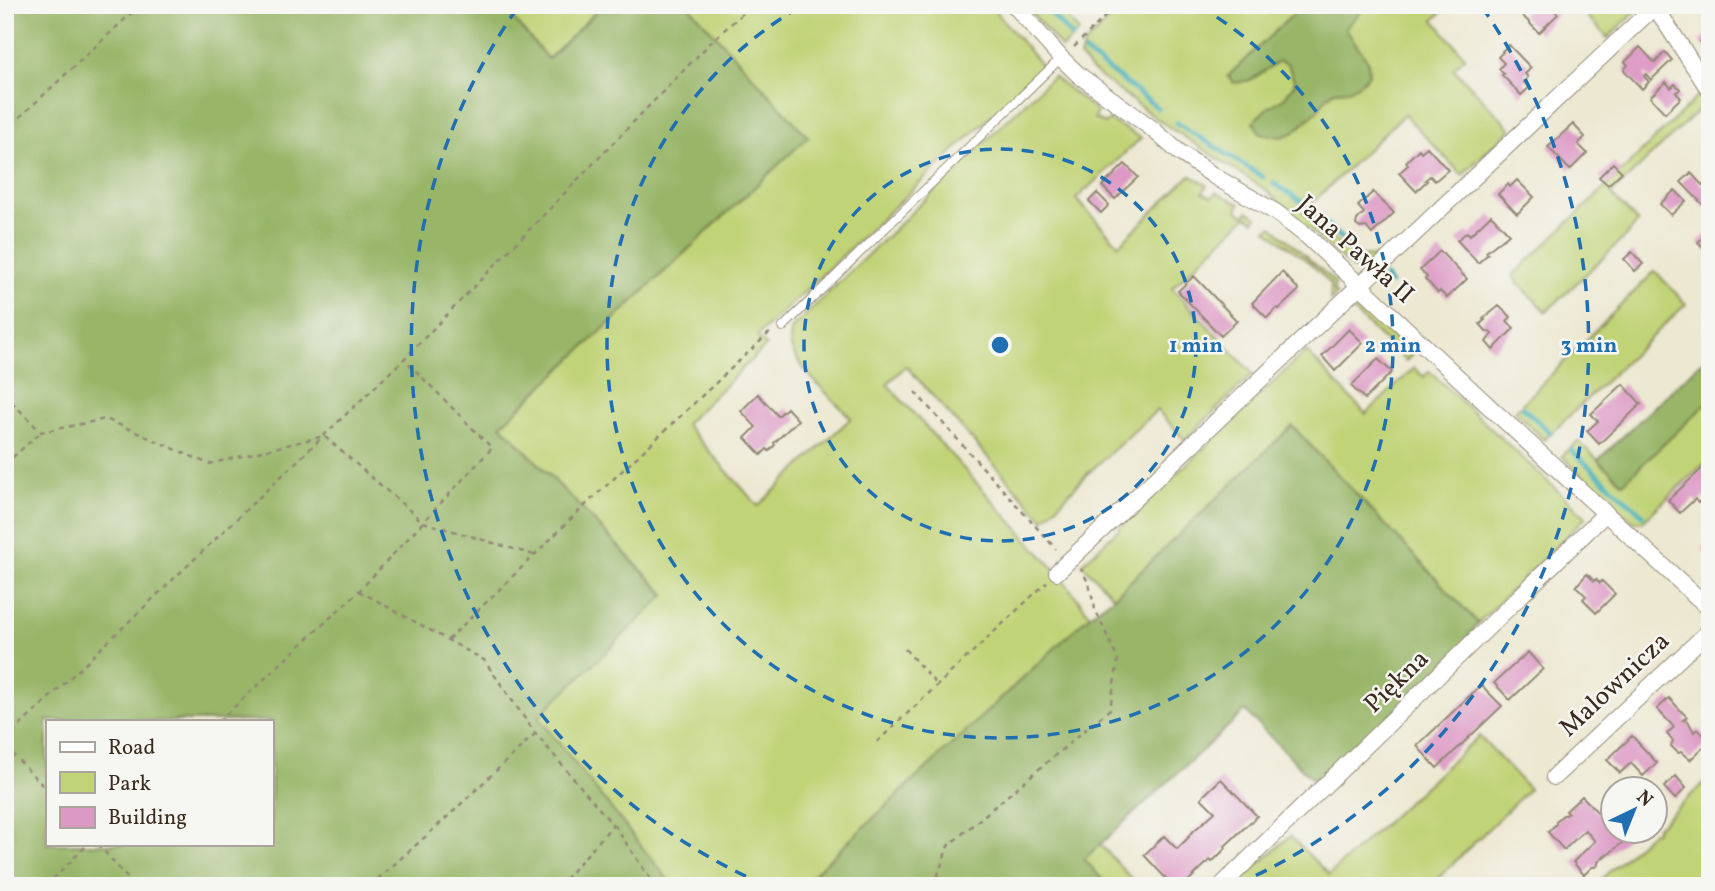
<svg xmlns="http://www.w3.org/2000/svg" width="1715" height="891" viewBox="0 0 1715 891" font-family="Vollkorn,serif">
  <rect width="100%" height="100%" fill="#f6f6f2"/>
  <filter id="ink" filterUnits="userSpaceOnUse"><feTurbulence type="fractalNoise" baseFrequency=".0143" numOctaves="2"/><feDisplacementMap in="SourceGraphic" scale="14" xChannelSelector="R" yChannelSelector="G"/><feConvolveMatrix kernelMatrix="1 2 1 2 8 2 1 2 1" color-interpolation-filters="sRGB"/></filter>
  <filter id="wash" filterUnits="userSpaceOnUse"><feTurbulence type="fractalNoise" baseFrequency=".00686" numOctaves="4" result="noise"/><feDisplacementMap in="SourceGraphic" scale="28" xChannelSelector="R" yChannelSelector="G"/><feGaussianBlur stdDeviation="1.57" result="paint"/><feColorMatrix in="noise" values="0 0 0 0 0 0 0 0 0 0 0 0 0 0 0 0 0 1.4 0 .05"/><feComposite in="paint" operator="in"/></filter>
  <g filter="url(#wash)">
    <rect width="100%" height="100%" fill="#ece8d1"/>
    <path fill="#c1d377" stroke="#7e7e4a" stroke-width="2" d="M501,5H603L548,59Z
      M688,5H990L1043,67L757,336L766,346L685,424L758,506L851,418C835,401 800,370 792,350C789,342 790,335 792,328L1053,76L1097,112L1094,118L1105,124L1109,120L1141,138L1076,199L1119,245L1190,175L1207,185L1203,192L1213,197L1216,192L1240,204L1237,210L1244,215L1248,211L1257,217L1254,221L1247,216L1172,288L1253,374L1185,440L1157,410L1086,475L1044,520L906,366L887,384L1057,572L1090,615L801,886H673L537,717L665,594L501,425L808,137Z
      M1024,5H1058L1079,32L1062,48Z
      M1124,5H1303L1228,76L1267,68L1279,61L1288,64L1295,83L1285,97L1265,110L1293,133L1316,112L1327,97L1335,90L1349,89L1347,32L1344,28L1368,5H1448L1434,20L1465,57L1453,68L1511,129L1462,175L1404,114L1303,212L1355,257L1378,256C1370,264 1363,273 1351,267L1266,190L1160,121L1091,70L1080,57L1083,47L1087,42Z
      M1576,5H1642L1608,38Z
      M1701,93L1707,102L1611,194L1638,222L1626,236L1546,312L1518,283L1513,275L1608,185Z
      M1272,226L1335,282L1334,292L1337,295L1330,301L1331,284L1311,264L1267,230Z
      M1655,271L1686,304L1544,440L1515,411Z
      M1360,305L1412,354L1406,361L1351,309Z
      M1306,351L1366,414L1414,368L1424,377L1429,371L1586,517L1478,623L1292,426L1114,597L1082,564Z
      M1710,400V458L1642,522H1634L1621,511L1562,456L1578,441L1623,483Z
      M1479,736L1529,789L1430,886H1235L1290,836L1329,875Z
      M1710,777V886H1594L1652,832H1656V828Z
      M1100,844L1138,886H1108L1084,859Z"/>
    <path fill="#98b568" stroke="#6a7043" stroke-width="2" fill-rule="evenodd" d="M5,5H501L548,59L603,5H688L808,137L501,425L665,595L538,717L673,886H5ZM47,721H271V844H47Z
      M1303,5H1368L1345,28L1368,61L1369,74L1362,82L1349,90L1334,91L1327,97L1316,112L1293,133L1281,137L1261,134L1253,122L1265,110L1285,97L1295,83L1288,64L1279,61L1251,80L1234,83L1228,76Z
      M1710,354V400L1623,483L1598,460Z
      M1292,426L1478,623L1459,649L1318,785L1245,711L1084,859L1108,886H801L1090,615L1114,597Z"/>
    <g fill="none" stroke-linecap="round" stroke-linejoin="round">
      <path stroke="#3badb4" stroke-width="5" d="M1044,5L1072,37
        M1085,52L1158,108
        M1177,123L1263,177
        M1274,184L1304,203L1353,249
        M1385,277L1390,283
        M1523,408L1550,432
        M1572,451L1643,515"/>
    </g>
    <g id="blocks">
      <path fill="#dd99c5" d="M1532,5H1550L1558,14L1539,33L1522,15Z
        M1710,32V52L1700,42Z
        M1509,45L1531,68L1525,74L1528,77L1524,82L1529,88L1521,95L1502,75L1504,74L1499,69L1504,63L1498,57L1503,52L1502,51Z
        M1640,47L1655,63L1665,52L1672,60L1651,80L1646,74L1644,76L1649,82L1642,89L1624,70L1628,65L1625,62Z
        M1666,82L1671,88L1675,84L1680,89L1676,93L1681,98L1665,113L1650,97Z
        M1573,124L1585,137L1578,144L1587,153L1570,170L1548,147Z
        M1427,147L1448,170L1435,181L1430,176L1425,180L1427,181L1416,191L1399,173L1408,165L1406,162L1419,149L1421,152Z
        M1613,163L1622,172L1608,185L1599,177Z
        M1125,164L1138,177L1115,199L1102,186Z
        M1691,173L1703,186L1708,182L1710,183V190L1708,191L1710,193V207L1707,209L1681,182Z
        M1517,180L1534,197L1517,214L1498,194L1508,184L1510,187Z
        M1675,190L1686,201L1671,215L1660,204Z
        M1373,192L1394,213L1372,234L1366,227L1360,228L1356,225L1357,220L1364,213L1358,206Z
        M1097,193L1109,205L1101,213L1089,201Z
        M1491,215L1509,234L1486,252L1488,254L1478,263L1457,240L1467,232L1470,235Z
        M1710,231V254L1698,242Z
        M1440,251L1467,279L1447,298L1440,291L1438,293L1425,279L1427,277L1420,270Z
        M1632,252L1643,264L1635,271L1624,259Z
        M1282,272L1299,290L1279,309L1277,308L1267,318L1252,303Z
        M1194,276L1237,321L1221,336L1178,291Z
        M1499,306L1511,317L1507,321L1514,328L1493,350L1486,342L1492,334L1489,331L1487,332L1480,324L1485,320L1483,319Z
        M1349,329L1363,343L1335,371L1322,356Z
        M1378,359L1392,372L1365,399L1351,386Z
        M1623,384L1641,404L1599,444L1587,431L1598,421L1591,414Z
        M758,394L778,416L787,408L798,420L774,443L775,445L769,451L767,449L761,455L745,438L756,427L741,411Z
        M1710,465V492L1698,503L1695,499L1680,513L1668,500L1704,467L1706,469Z
        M1710,540V558L1702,548Z
        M1587,574L1594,581L1596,579L1600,583L1602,581L1615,594L1596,613L1583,599L1586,596L1576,586Z
        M1528,652L1543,669L1510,700L1494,683Z
        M1481,685L1502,706L1437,768L1417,746Z
        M1669,698L1687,717L1683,720L1688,721L1694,732L1698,729L1710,741L1690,760L1681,752L1678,753L1671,746L1673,741L1667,734L1674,727L1657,709Z
        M1632,736L1657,763L1643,776L1631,763L1620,773L1607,760Z
        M1676,776L1686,788L1675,799L1664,787Z
        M1221,779L1257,816L1225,846L1226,848L1212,862L1210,860L1183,886H1173L1144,855L1164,836L1177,849L1189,837L1188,836L1215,812L1201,798Z
        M1582,796L1605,820L1614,812V832H1634L1608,855L1607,854L1598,862V865L1595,867H1592L1584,875L1573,862L1595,841L1585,830L1564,850L1548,832L1556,824V821L1563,815H1566L1568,813L1566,811Z"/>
    </g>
  </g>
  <g filter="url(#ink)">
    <use href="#blocks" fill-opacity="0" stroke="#948978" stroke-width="2"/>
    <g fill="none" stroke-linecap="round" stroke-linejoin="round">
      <defs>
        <path id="lane" d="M783,327L1061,58"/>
        <path id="street" d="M1014,5L1061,58L1080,76L1150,127L1179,152L1214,176L1277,213L1308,237L1494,411L1710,609
          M1654,5L1710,91
          M1057,572L1656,5
          M1554,777L1710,630
          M1221,886L1606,513"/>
      </defs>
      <use href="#lane" stroke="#948978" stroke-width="10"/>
      <use href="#street" stroke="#948978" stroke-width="18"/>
      <path stroke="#948978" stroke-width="2.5" stroke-dasharray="5 5" stroke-linecap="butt" d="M1074,47L1117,5
        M5,131L140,5
        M915,392L1056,549
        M5,395L41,432L106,419L209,464L324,436L423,522L534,555
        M5,464L41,432
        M359,591L484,660L535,733L613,825L559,886
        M448,640L577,513L768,334L774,331
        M905,649L937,685
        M219,721L359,591L492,448L405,360
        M5,740L404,359L713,40L752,5
        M877,742L1047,582
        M5,746L47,790
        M614,825L655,886
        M98,844L134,886
        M46,886L88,844
        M370,886L444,820L535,734
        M934,886L948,846L1110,709L1118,660L1095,609L1089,584L1081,569"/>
      <use href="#lane" stroke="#fff" stroke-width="8"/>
      <use href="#street" stroke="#fff" stroke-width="16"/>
    </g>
  </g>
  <g fill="none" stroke="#1f6fb2" stroke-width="3.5" stroke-dasharray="12 9">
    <circle cx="1000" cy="345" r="196"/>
    <path d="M1199 6A393 393 0 1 1 801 6"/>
    <path d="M765 885A589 589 0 0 1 518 7M1482 7A589 589 0 0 1 1235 885"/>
  </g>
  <g text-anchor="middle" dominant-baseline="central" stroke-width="5" stroke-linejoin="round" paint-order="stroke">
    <g font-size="26" fill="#3b2a1e" stroke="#f6f6f2">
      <text transform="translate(1355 250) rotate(42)">Jana Pawła II</text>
      <text transform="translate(1397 682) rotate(-44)">Piękna</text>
      <text transform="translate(1615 685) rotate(-43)">Malownicza</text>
    </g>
  </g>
  <circle cx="1000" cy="345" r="10" fill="#1f6fb2" stroke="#f6f6f2" stroke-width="3.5"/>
  <g font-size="21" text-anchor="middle" font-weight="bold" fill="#1f6fb2" stroke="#f6f6f2" stroke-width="5" stroke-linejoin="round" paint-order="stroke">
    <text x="1196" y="352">1 min</text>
    <text x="1393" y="352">2 min</text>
    <text x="1589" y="352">3 min</text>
  </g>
  <rect width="1715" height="891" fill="none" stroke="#f6f6f2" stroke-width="28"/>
  <rect x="46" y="720" width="228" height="126" fill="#f6f6f2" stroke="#aba49d" stroke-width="2"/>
  <rect x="60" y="742" width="35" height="10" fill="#ffffff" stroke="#aba49d" stroke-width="2"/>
  <text x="108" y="754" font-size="21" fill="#3b2a1e">Road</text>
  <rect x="60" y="772" width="35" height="21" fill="#c1d377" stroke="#aba49d" stroke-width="2"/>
  <text x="108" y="790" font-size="21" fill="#3b2a1e">Park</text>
  <rect x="60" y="807" width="35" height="21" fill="#dd99c5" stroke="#aba49d" stroke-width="2"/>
  <text x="108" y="824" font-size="21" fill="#3b2a1e">Building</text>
  <g transform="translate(1634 810) rotate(43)"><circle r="33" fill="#f6f6f2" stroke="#aba49d" stroke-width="2"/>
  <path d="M0-5L12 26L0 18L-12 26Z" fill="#1f6fb2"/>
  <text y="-10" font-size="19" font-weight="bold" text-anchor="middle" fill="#3b2a1e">N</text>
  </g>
</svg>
